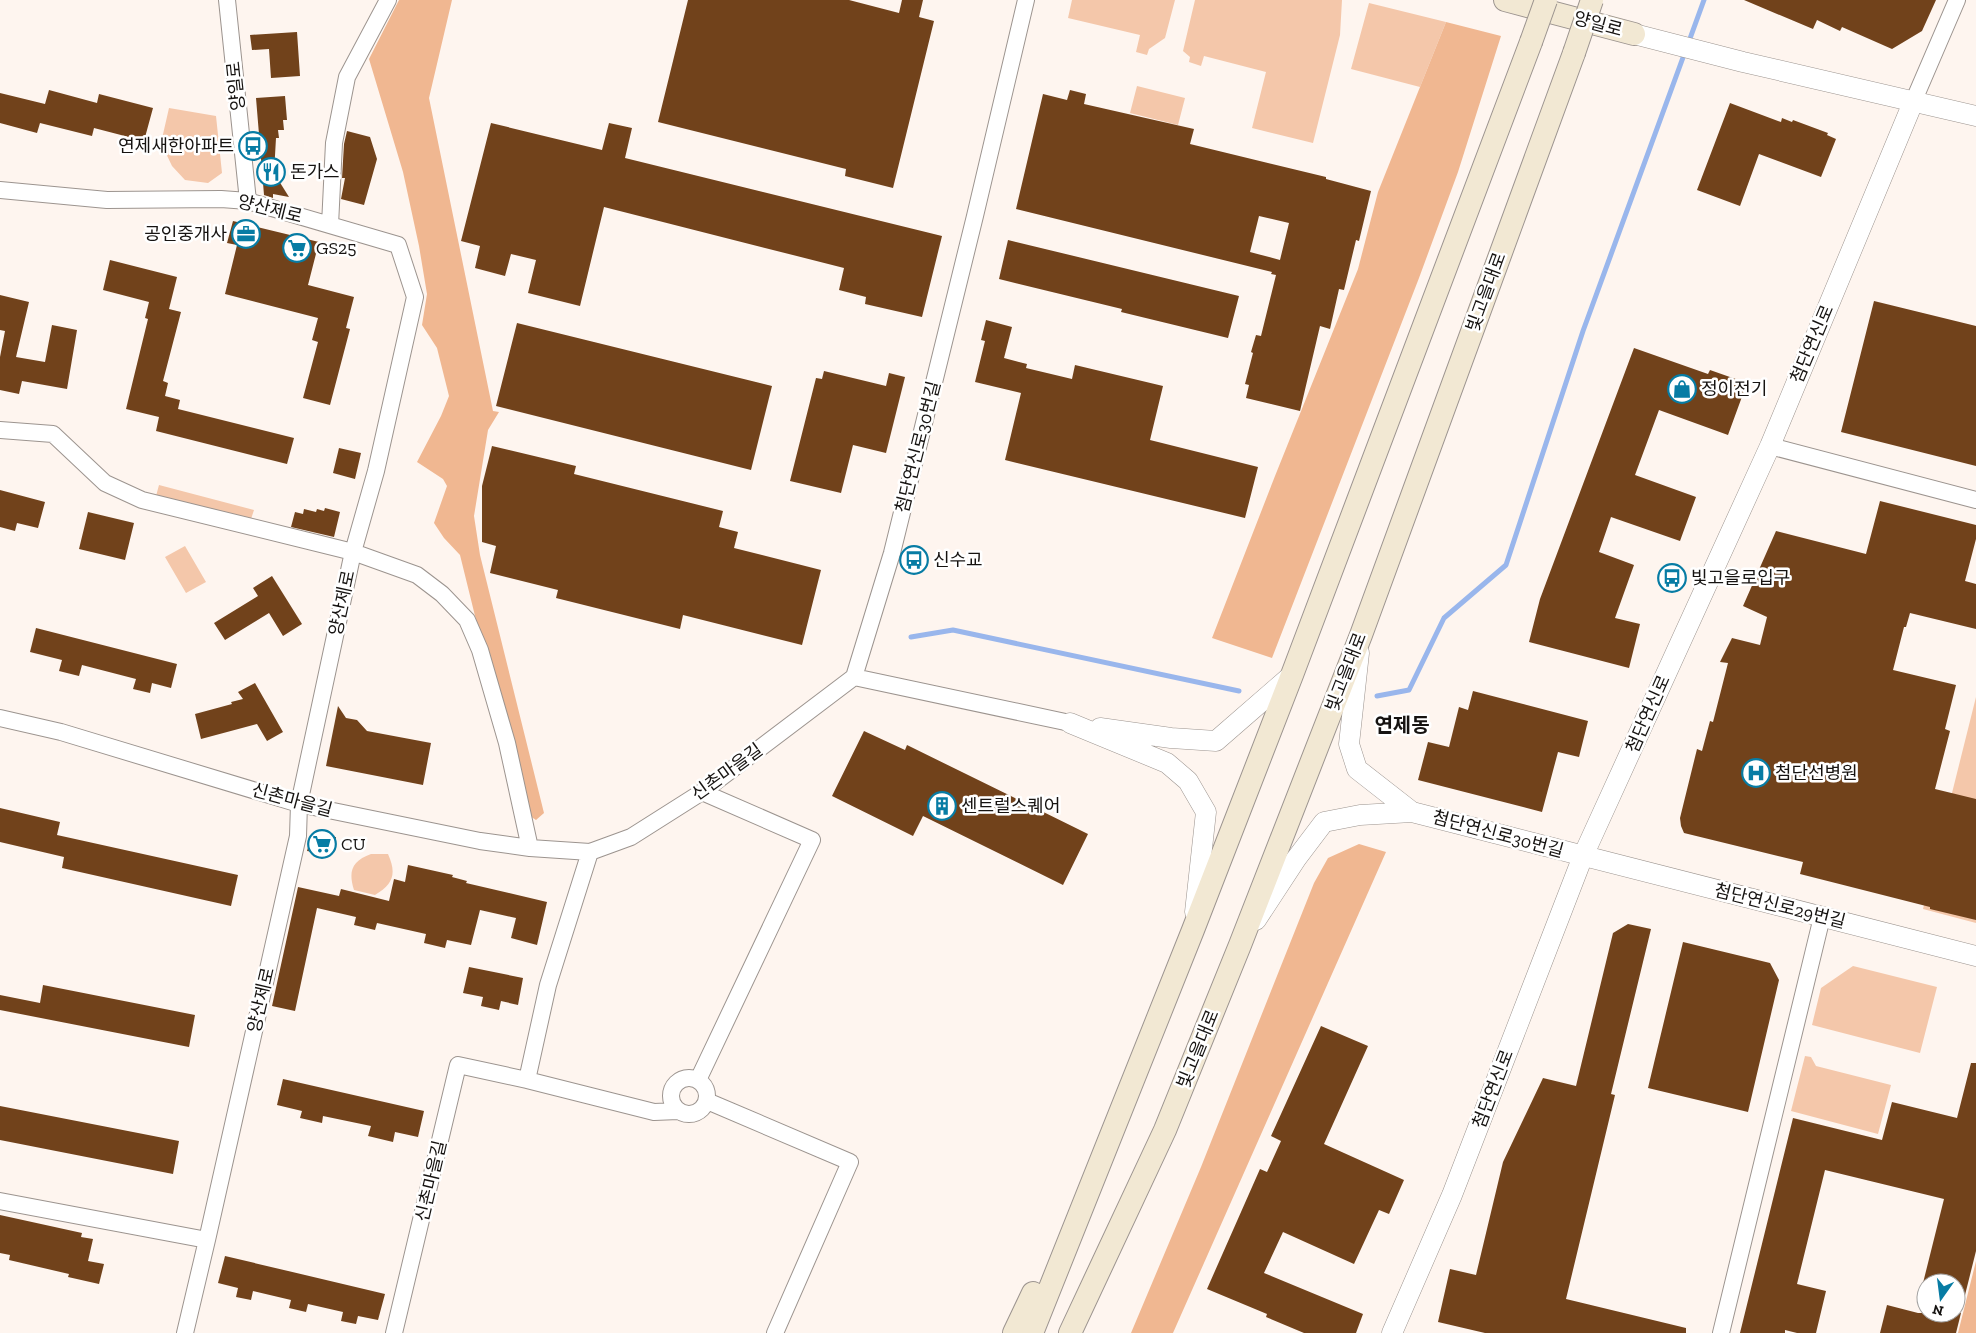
<svg xmlns="http://www.w3.org/2000/svg" width="1976" height="1333" viewBox="0 0 1976 1333" font-family="'Zilla Slab','Noto Sans KR',serif">
  <rect width="100%" height="100%" fill="#fef5ef"/>
  <path fill="#f4c7aa" d="M1072,0H1175L1165,38L1149,49L1147,55L1136,52L1140,35L1068,18Z
    M1195,0H1342L1340,35L1313,143L1252,128L1266,72L1204,56L1201,66L1189,62L1190,57L1183,51Z
    M1369,3L1446,22L1420,87L1351,69Z
    M1137,86L1185,98L1178,125L1130,113Z
    M169,108L216,116L222,173L208,183L185,180L172,166L161,143Z
    M159,485L254,510L250,522L156,496Z
    M185,546L206,582L186,593L165,557Z
    M1976,697V923L1923,909Z
    M371,854H388C397,874 393,884 375,895L354,890C348,871 352,861 371,854Z
    M1853,966L1937,987L1920,1053L1812,1025L1821,988Z
    M1805,1056L1811,1057L1816,1066L1891,1085L1878,1134L1791,1111Z"/>
  <path fill="#f0b791" d="M399,0H452L429,98L493,411L499,412L488,430L474,516L480,555L544,813L536,820L527,814L492,671L476,620L460,555L444,538L434,523L447,486L443,479L417,462L441,416L449,396L437,348L422,325L427,294L419,246L403,172L369,59Z
    M1446,22L1501,36L1458,172L1419,278L1272,658L1212,638L1275,476L1358,269L1378,192Z
    M1359,844L1386,852L1173,1333H1131L1201,1167L1314,883L1328,858Z
    M1976,1261V1333H1958Z"/>
  <g fill="none" stroke-linecap="round" stroke-linejoin="round">
    <path stroke="#99b6ec" stroke-width="5" d="M1688,44L1704,0
      M911,637L953,630L1239,691
      M1377,696L1409,690L1444,618L1506,565L1583,331L1685,52"/>
  </g>
  <path fill="#71421b" fill-rule="evenodd" d="M688,0H849L899,13L902,0H923L919,17L934,21L893,188L845,176L846,169L658,122Z
    M1744,0H1936L1922,31L1892,49L1842,27L1840,31L1817,20L1813,29Z
    M297,32L300,76L271,78L269,49L252,50L250,35Z
    M49,90L97,103L99,94L153,108L144,141L94,128L92,136L40,123L37,133L0,123V93L45,104Z
    M1070,90L1086,94L1084,104L1194,129L1190,144L1326,177V179L1371,191L1359,241L1356,240L1344,290L1339,289L1330,329L1320,326L1300,411L1246,398L1249,385L1245,384L1253,353L1251,352L1256,335L1261,336L1276,275L1271,274L1272,272L1016,209L1043,94L1067,100ZM1259,216L1289,223L1280,260L1250,252Z
    M285,96L287,120H283L284,130H278L279,138H276L274,173L289,197L273,194V198L264,195L256,98Z
    M1730,103L1781,122L1782,118L1792,122L1793,120L1828,133L1827,135L1836,139L1821,177L1759,154L1740,206L1697,190Z
    M491,123L602,150L609,123L632,128L625,158L942,236L922,317L865,304L866,297L839,290L844,268L604,207L580,306L528,293L536,260L511,254L505,276L475,268L480,246L461,241Z
    M347,131L370,137L377,159L364,205L341,199L345,178H342L344,144Z
    M233,221L319,242L308,285L354,297L346,328L350,329L330,405L303,398L318,342L312,340L318,318L225,294L237,245L227,243Z
    M1008,240L1239,296L1228,338L1121,312L1122,309L999,279Z
    M110,260L177,277L169,309L181,312L163,381L168,383L165,396L180,400L178,409L294,438L287,464L156,431L159,417L126,409L148,319L145,318L149,302L103,290Z
    M0,295L29,302L16,357L45,362L52,325L77,330L67,389L22,381L19,394L0,390V357L5,331L0,330Z
    M1874,301L1976,326V466L1841,432Z
    M986,320L1012,327L1004,358L1027,364L1026,368L1072,379L1075,365L1163,386L1150,440L1258,467L1245,518L1005,460L1021,393L975,382L985,341L981,340Z
    M517,323L772,386L751,470L496,406Z
    M1634,348L1708,374L1710,370L1747,383L1728,435L1659,410L1635,475L1696,497L1680,541L1611,517L1599,552L1634,565L1615,618L1640,624L1629,668L1529,642L1540,599Z
    M824,371L886,386L889,373L905,377L886,453L853,445L841,493L790,481L816,378L822,379Z
    M492,446L576,466L574,474L723,511L719,527L738,532L734,548L821,570L802,645L683,615L680,629L556,598L558,590L490,573L496,546L482,542V486Z
    M339,448L361,453L355,479L333,473Z
    M0,490L45,502L38,528L17,523L15,531L0,527Z
    M1880,501L1976,525V539L1965,581L1976,584V629L1910,613L1906,627H1904L1893,670L1956,685L1945,729L1950,731L1935,789L1976,799V920L1930,909V907L1800,874L1803,862L1684,833L1681,826L1680,818L1697,749L1702,751L1710,721L1713,722L1728,663L1720,662L1732,638L1760,645L1767,617L1743,606L1776,531L1866,554Z
    M325,508L340,512L334,537L291,527L295,512L303,514L304,509L316,512L317,509L324,511Z
    M88,512L134,523L125,560L79,549Z
    M272,576L302,624L283,636L269,613L225,640L214,623L258,596L253,588Z
    M36,628L177,664L171,688L152,683L150,693L133,689L136,679L82,665L79,676L59,671L62,660L30,652Z
    M255,683L283,732L267,741L257,724L201,739L195,714L232,704L231,702L243,699L238,692Z
    M1473,691L1588,721L1579,757L1558,752L1542,812L1418,780L1428,742L1449,747L1459,707L1468,710Z
    M338,706L346,718L357,720L367,731L431,743L423,785L326,766Z
    M864,731L905,750L907,745L1088,834L1063,885L923,816L913,836L832,796Z
    M0,808L60,822L57,835L238,875L231,906L62,868L64,857L0,842Z
    M311,837H336L334,850L320,853L307,851Z
    M408,865L453,875L452,877L467,881L466,883L547,902L537,945L511,938L516,918L480,910L471,945L447,940L445,948L424,943L426,934L377,923L375,930L354,925L356,917L317,908L295,1011L272,1006L298,887L339,896L341,889L389,901L394,879L405,882Z
    M1628,924L1651,929L1611,1094L1615,1095L1566,1299L1686,1328V1333H1485L1438,1322L1450,1269L1476,1275L1503,1162L1543,1078L1576,1086L1613,933Z
    M1683,942L1770,963L1779,980L1748,1112L1648,1088Z
    M469,967L523,978L518,1005L501,1001L499,1010L481,1006L483,997L463,993Z
    M43,985L195,1015L189,1047L0,1010V995L40,1003Z
    M1321,1026L1368,1046L1324,1144L1404,1180L1389,1214L1379,1210L1354,1264L1283,1232L1264,1273L1363,1314L1356,1333H1304L1266,1317L1267,1314L1207,1289L1260,1169L1267,1172L1281,1141L1271,1136Z
    M1971,1063H1976V1251L1961,1311H1956V1283H1923L1944,1199L1825,1170L1797,1284L1826,1291L1816,1333H1797L1785,1330V1333H1740L1793,1118L1882,1140L1892,1102L1957,1118Z
    M283,1079L424,1111L418,1137L395,1132L393,1142L368,1136L371,1126L323,1116L322,1123L300,1118L302,1111L277,1105Z
    M0,1106L179,1141L173,1174L0,1140Z
    M0,1215L82,1233L81,1237L93,1239L88,1261L104,1264L99,1284L68,1277L69,1274L9,1260L10,1255L0,1253Z
    M225,1256L385,1294L378,1320L358,1316L356,1324L341,1321L343,1312L308,1304L306,1312L289,1308L291,1300L253,1291L251,1300L236,1297L238,1288L218,1283Z
    M1887,1305L1918,1313H1961L1956,1333H1880Z"/>
  <g fill="none" stroke-linecap="round" stroke-linejoin="round">
    <defs>
      <path id="minor" d="M227,0L248,201
        M1026,0L975,216L892,553L854,677L1070,723
        M1914,100L1957,0
        M0,190L107,200L221,199L248,201L398,245L415,297L376,471L353,552L299,804L298,836L207,1240L0,1201
        M330,225L334,143L347,77L388,0
        M0,430L53,434L105,483L142,500L353,552L417,575L442,594L467,620L480,650L507,743L530,848
        M1770,446L1976,500
        M0,718L61,732L299,804L480,841L530,848L590,852L631,837L702,792L854,677
        M671 1096a18 18 0 1 1 36 0a18 18 0 1 1-36 0Z
        M527,1080L548,985L590,852
        M698,1080L812,840L702,792
        M707,1101L850,1162L775,1333
        M185,1333L207,1240
        M394,1333L458,1065L527,1080L654,1112L678,1111
        M1721,1333L1822,917"/>
      <path id="tertiary" d="M1634,34L1743,62L1976,116
        M1359,653L1349,744L1357,769L1412,812
        M1070,723L1167,763L1188,781L1206,812L1195,912
        M1100,728L1171,738L1216,741L1292,675
        M1256,920L1296,859L1324,822L1360,815L1412,812L1976,956
        M1392,1333L1452,1195L1583,856L1770,446L1914,100"/>
      <path id="secondary" d="M1505,0L1634,34
        M1014,1333L1033,1293
        M1032,1333L1193,930L1292,675L1531,42
        M1070,1333L1165,1130L1240,945L1361,635L1574,53"/>
    </defs>
    <use href="#minor" stroke="#9c948f" stroke-width="18"/>
    <use href="#tertiary" stroke="#9c948f" stroke-width="21"/>
    <use href="#secondary" stroke="#9c948f" stroke-width="24"/>
    <use href="#minor" stroke="#fff" stroke-width="16"/>
    <use href="#tertiary" stroke="#fff" stroke-width="20"/>
    <use href="#secondary" stroke="#f2e8d3" stroke-width="22"/>
    <defs>
      <path id="secondary-bridge" d="M1531,42L1546,0
        M1574,53L1592,0"/>
    </defs>
    <use href="#secondary-bridge" stroke="#9c948f" stroke-width="24" stroke-linecap="butt"/>
    <use href="#secondary-bridge" stroke="#f2e8d3" stroke-width="22"/>
  </g>
  <defs>
    <symbol id="bus-ring" viewBox="-11 -11 22 22"><circle r="9.5" fill="#fff" stroke="#077ca4" stroke-width="1.5"/><path d="M-5-6H5V4H4V6H2V4H-2V6H-4V4H-5ZM-3.5-4V0h7V-4ZM-3.5 1.2v1.5H-2V1.2ZM2 1.2v1.5H3.5V1.2Z" fill="#077ca4"/></symbol>
    <symbol id="restaurant-ring" viewBox="-11 -11 22 22"><circle r="9.5" fill="#fff" stroke="#077ca4" stroke-width="1.5"/><path d="M-5-6h1v4h1v-4h1v4h1v-4h1v5L-1.5 .5V6h-2V.5L-5-1ZM5-6V6H3V1.5H1.5Q1.5-4 5-6Z" fill="#077ca4"/></symbol>
    <symbol id="office-ring" viewBox="-11 -11 22 22"><circle r="9.5" fill="#fff" stroke="#077ca4" stroke-width="1.5"/><path d="M-6-3h4V-5.5h4V-3h4V5H-6ZM-1-4.5V-3h2v-1.5ZM-6 0V1H6V0Z" fill="#077ca4"/></symbol>
    <symbol id="supermarket-ring" viewBox="-11 -11 22 22"><circle r="9.5" fill="#fff" stroke="#077ca4" stroke-width="1.5"/><path d="M-6-5.5h2.5l.6 2H6L4.5 2H-2.5L-4.4-4H-6ZM-1.5 3.2a1.3 1.3 0 1 0 .1 0ZM3 3.2a1.3 1.3 0 1 0 .1 0Z" fill="#077ca4"/></symbol>
    <symbol id="shop-ring" viewBox="-11 -11 22 22"><circle r="9.5" fill="#fff" stroke="#077ca4" stroke-width="1.5"/><path d="M-5-2.5h2.3a2.7 3.5 0 0 1 5.4 0H5L5.5 6h-11ZM-1.5-2.5h3a1.5 2.3 0 0 0-3 0Z" fill="#077ca4"/></symbol>
    <symbol id="hospital-ring" viewBox="-11 -11 22 22"><circle r="9.5" fill="#fff" stroke="#077ca4" stroke-width="1.5"/><path d="M-5-5h3v3.5h4V-5h3V5h-3V1.5h-4V5h-3Z" fill="#077ca4"/></symbol>
    <symbol id="building-ring" viewBox="-11 -11 22 22"><circle r="9.5" fill="#fff" stroke="#077ca4" stroke-width="1.5"/><path d="M-4-6H4V6H1V3H-1V6H-4ZM-2.5-4.3h1.7v1.8h-1.7ZM.8-4.3h1.7v1.8H.8ZM-2.5-1h1.7V.8h-1.7ZM.8-1h1.7V.8H.8Z" fill="#077ca4"/></symbol>
  </defs>
  <g fill-rule="evenodd">
    <use href="#bus-ring" x="237" y="130" width="32" height="32"/>
    <use href="#restaurant-ring" x="255" y="156" width="32" height="32"/>
    <use href="#office-ring" x="230" y="218" width="32" height="32"/>
    <use href="#supermarket-ring" x="281" y="232" width="32" height="32"/>
    <use href="#shop-ring" x="1666" y="373" width="32" height="32"/>
    <use href="#bus-ring" x="898" y="544" width="32" height="32"/>
    <use href="#bus-ring" x="1656" y="562" width="32" height="32"/>
    <use href="#hospital-ring" x="1740" y="757" width="32" height="32"/>
    <use href="#building-ring" x="926" y="790" width="32" height="32"/>
    <use href="#supermarket-ring" x="306" y="828" width="32" height="32"/>
  </g>
  <g text-anchor="middle" dominant-baseline="central" stroke-width="5" stroke-linejoin="round" paint-order="stroke">
    <g font-size="18" fill="#161311" stroke="#fff">
      <text transform="translate(1598 24) rotate(15)">양일로</text>
      <text transform="translate(236 86) rotate(-96)">양일로</text>
      <text transform="translate(270 209) rotate(14)">양산제로</text>
      <text transform="translate(1486 292) rotate(-70)">빛고을대로</text>
      <text transform="translate(1812 344) rotate(-67)">첨단연신로</text>
      <text transform="translate(918 447) rotate(-76)">첨단연신로30번길</text>
      <text transform="translate(342 603) rotate(-78)">양산제로</text>
      <text transform="translate(1346 672) rotate(-69)">빛고을대로</text>
      <text transform="translate(1648 714) rotate(-66)">첨단연신로</text>
      <text transform="translate(727 772) rotate(-36)">신촌마을길</text>
      <text transform="translate(292 800) rotate(15)">신촌마을길</text>
      <text transform="translate(1498 834) rotate(15)">첨단연신로30번길</text>
      <text transform="translate(1780 906) rotate(14)">첨단연신로29번길</text>
      <text transform="translate(261 1000) rotate(-77)">양산제로</text>
      <text transform="translate(1198 1049) rotate(-68)">빛고을대로</text>
      <text transform="translate(1493 1089) rotate(-69)">첨단연신로</text>
      <text transform="translate(431 1181) rotate(-77)">신촌마을길</text>
    </g>
    <g font-size="18" fill="#161311" stroke="#fff" text-anchor="start">
      <text x="234" y="146" text-anchor="end">연제새한아파트</text>
      <text x="290" y="172">돈가스</text>
      <text x="227" y="234" text-anchor="end">공인중개사</text>
      <text x="316" y="248">GS25</text>
      <text x="1701" y="389">정이전기</text>
      <text x="933" y="560">신수교</text>
      <text x="1691" y="578">빛고을로입구</text>
      <text x="1775" y="773">첨단선병원</text>
      <text x="961" y="806">센트럴스퀘어</text>
      <text x="341" y="844">CU</text>
    </g>
    <g font-size="20" font-weight="bold" fill="#161311" stroke="#fff">
      <text x="1402" y="725">연제동</text>
    </g>
  </g>
  <g transform="translate(1941 1298) rotate(194)"><circle r="24" fill="#ffffff" stroke="#a2a1a0"/>
  <path d="M0-4L9 19L0 12L-9 19Z" fill="#077ca4"/>
  <text y="-8" font-size="14" font-weight="bold" text-anchor="middle" fill="#161311">N</text>
  </g>
</svg>
